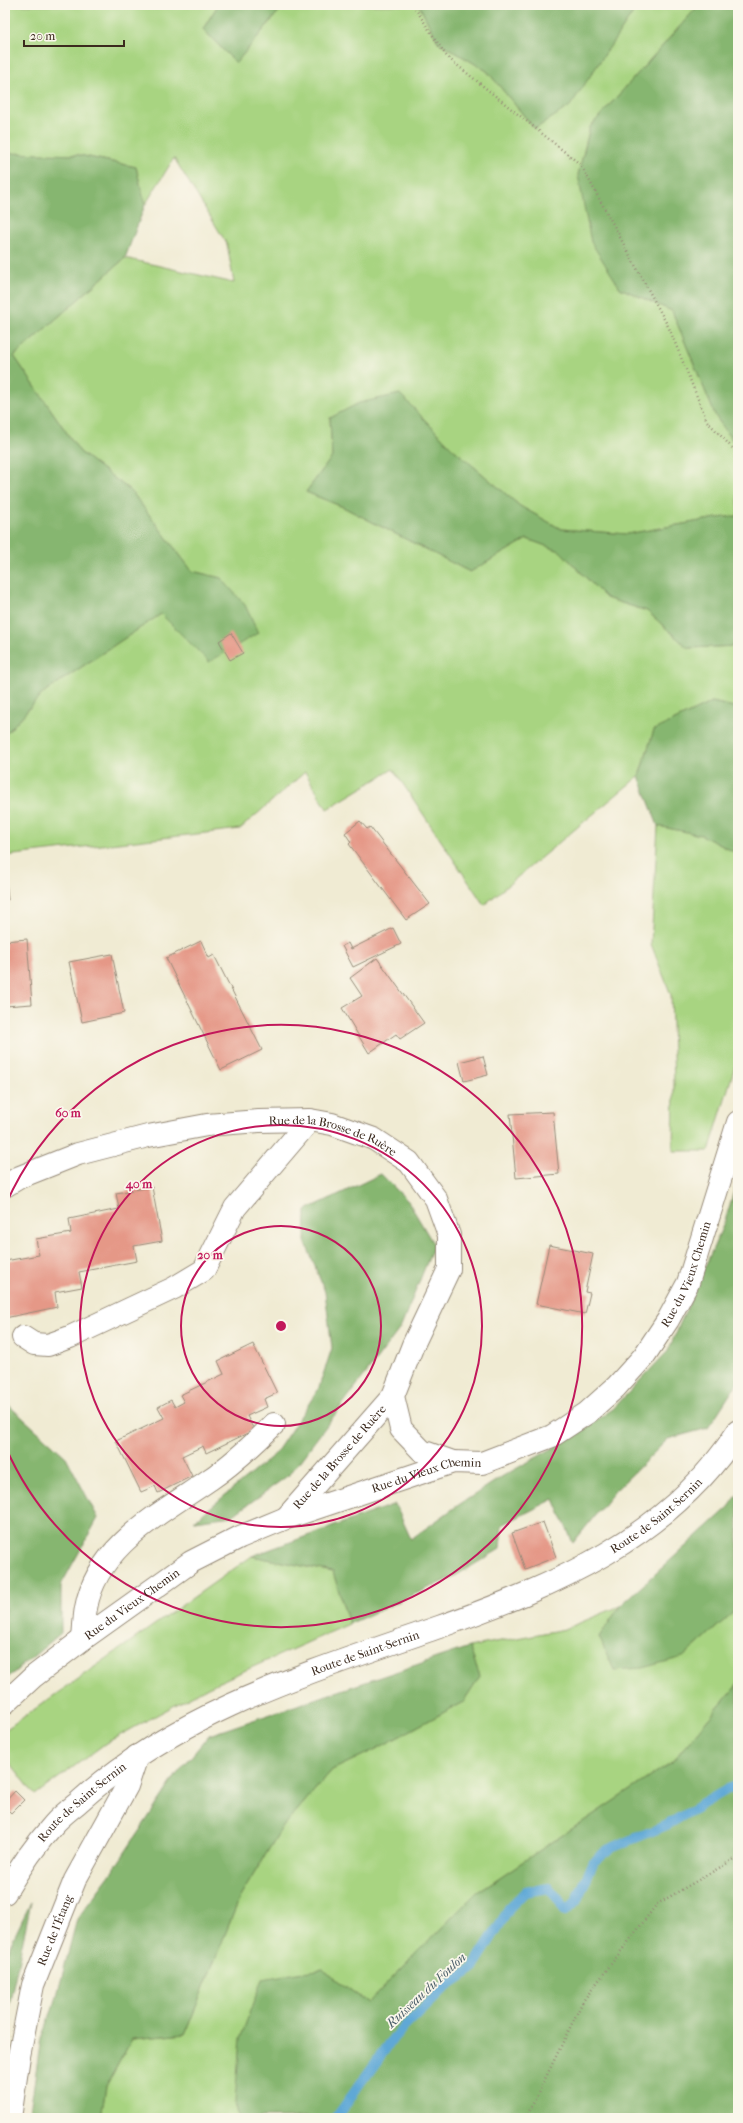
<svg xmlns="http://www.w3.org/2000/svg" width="743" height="2123" viewBox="0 0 743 2123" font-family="'IM FELL French Canon',serif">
  <rect width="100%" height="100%" fill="#fbf7ec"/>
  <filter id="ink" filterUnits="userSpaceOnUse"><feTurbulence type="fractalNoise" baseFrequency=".025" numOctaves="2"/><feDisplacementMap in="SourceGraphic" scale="8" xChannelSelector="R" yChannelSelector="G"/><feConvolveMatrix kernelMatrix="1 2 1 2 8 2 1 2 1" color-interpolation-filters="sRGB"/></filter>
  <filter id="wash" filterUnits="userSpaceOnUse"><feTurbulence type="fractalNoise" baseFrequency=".012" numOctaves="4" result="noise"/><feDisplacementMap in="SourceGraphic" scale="16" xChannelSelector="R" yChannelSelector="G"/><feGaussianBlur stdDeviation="0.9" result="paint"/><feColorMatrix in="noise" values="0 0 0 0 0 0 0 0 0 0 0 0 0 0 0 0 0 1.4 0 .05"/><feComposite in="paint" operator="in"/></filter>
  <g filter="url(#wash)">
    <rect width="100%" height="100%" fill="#f0ebd3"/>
    <path fill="#a8d481" stroke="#727f50" d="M5,5H218L203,29L236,63L284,5H419L438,42L487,71L535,129L570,105L638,5H699L590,127L578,175L620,288L672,311L716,417L738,448V516L717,518L627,534L561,529L520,506L452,448L399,394L330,418L332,457L306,492L343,507L470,572L527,539L560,551L606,598L647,611L688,648L738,646V708L712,702L654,730L639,776L484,905L393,769L327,809L305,772L240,829L5,856V735L44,692L161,614L209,662L221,578L192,571L131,491L80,452L14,356L125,258L234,283L227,244L174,158L145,205L136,167L79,155L5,154Z
      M658,826L701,835L738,854V1056L709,1151H673L674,1083L671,995L651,944Z
      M252,1556L333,1572L349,1624L208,1687L106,1743L35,1795L5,1756V1730Z
      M620,1606L599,1637L683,1657L738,1608V1684L672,1762L476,1893L368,2003L322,1969L235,2102L239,2118H101L106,2086L132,2039L185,2034L240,1897L281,1829L332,1770L376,1749L463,1702L480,1676L469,1647L565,1629Z"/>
    <path fill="#86b66f" stroke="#607046" d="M218,5H284L236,63L203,29Z
      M419,5H638L570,106L535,129L487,71L438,42Z
      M699,5H738V448L716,417L672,311L620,288L591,242L578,175L590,127Z
      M8,153L79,155L136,167L145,205L125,258L14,356L80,452L131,491L192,571L221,578L245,605L258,633L209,662L161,614L44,692L5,735V154Z
      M400,394L452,448L520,506L561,529L627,534L717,518L738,516V646L688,648L647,611L606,598L560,551L527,539L470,572L343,507L306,492L332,457L330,418L359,403Z
      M712,702L738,708V854L701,835L658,826L639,776L654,730Z
      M381,1174L408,1201L434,1245L401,1327L290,1474L232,1516L194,1521L275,1454L318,1390L332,1348L325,1292L305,1241L306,1210Z
      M738,1178V1382L708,1428L668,1439L614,1492L573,1543L554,1499L502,1525L500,1549L455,1576L349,1624L333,1572L252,1556L395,1504L411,1539L454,1508L503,1476L562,1443L613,1409L668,1351L725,1221Z
      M5,1402L66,1457L98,1518L61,1585V1633L5,1680Z
      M738,1494V1608L683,1657L642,1668L614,1670L599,1637L620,1606L729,1507Z
      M469,1647L480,1676L463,1702L376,1749L332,1770L281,1829L240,1897L185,2034L132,2039L106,2086L101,2118H29L41,2038L55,2003L77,1919L112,1872L177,1774L209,1735Z
      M738,1684V2118H239L235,2102L240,2039L262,1979L322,1969L368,2003L476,1893L672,1762Z
      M31,1902L5,2025V1956Z"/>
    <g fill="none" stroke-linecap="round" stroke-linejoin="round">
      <path stroke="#5fa8d6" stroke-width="10" d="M336,2118L394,2037L445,1987L472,1969L511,1906L525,1892L549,1888L559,1900L565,1911L576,1902L594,1861L609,1849L667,1825L738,1783"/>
    </g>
    <g id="blocks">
      <path fill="#e59887" d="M231,633L243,653L230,660L219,641Z
        M360,821L367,829L370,827L430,904L406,920L349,844L351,842L345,833Z
        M5,880H6L8,900H5Z
        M393,928L401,944L353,967L342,946L348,943L351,949Z
        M27,939L32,1004L5,1006V941Z
        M201,941L209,958L214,955L262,1050L221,1070L166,958Z
        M112,954L124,1013L82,1022L69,962Z
        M377,958L424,1023L400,1039L396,1034L369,1053L342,1008L362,996L350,978Z
        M483,1056L488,1075L464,1081L459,1062Z
        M553,1112L559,1174L516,1178L510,1114Z
        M152,1187L162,1241L134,1246L137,1261L79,1272L82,1287L55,1292L57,1307L5,1318V1261L39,1255L36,1239L71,1233L69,1219L119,1209L116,1193Z
        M549,1245L593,1254L585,1292L590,1293L585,1314L536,1304Z
        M253,1344L277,1393L264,1399L267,1407L247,1416L254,1430L206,1453L203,1446L182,1456L192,1476L158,1493L155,1486L141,1492L116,1441L164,1418L158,1407L171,1400L175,1407L184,1402L180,1395L224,1374L218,1361Z
        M543,1522L556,1557L525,1569L512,1533Z
        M15,1791L24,1800L11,1813L5,1807V1802Z"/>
    </g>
  </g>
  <g filter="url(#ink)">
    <use href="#blocks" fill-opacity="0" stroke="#968a78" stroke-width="1"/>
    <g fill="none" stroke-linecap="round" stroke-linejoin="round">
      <defs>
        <g id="minor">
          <path id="s1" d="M5,1186L20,1177L78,1154L148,1136L207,1125L259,1121L310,1120L332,1124L374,1139L409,1162L436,1199L449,1235V1269L413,1345L393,1396L401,1429L422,1451L453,1462"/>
          <path d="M23,1337L34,1344L48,1345L70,1337L174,1288L204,1270L235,1208L310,1120"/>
          <path id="s2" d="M286,1518L393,1396"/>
          <path d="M83,1639C84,1629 84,1618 86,1608C97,1545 162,1513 209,1480C233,1464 254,1444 274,1424"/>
          <path id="s3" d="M5,1703L33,1677L83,1639L191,1562L240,1537L286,1518L453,1462L482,1463L552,1436L587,1413L616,1387L644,1356L668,1320L688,1283L738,1122"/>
          <path id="s4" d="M10,2118L19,2056L33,1985L75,1880L127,1786L137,1756"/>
        </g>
        <g id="tertiary">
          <path id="s5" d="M5,1893C19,1869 36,1844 54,1824C62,1815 72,1808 81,1800C181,1710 314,1671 439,1627C554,1586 669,1538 738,1431"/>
        </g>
      </defs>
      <use href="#minor" stroke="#968a78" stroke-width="24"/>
      <use href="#tertiary" stroke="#968a78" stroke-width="24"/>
      <path stroke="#968a78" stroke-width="2.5" stroke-dasharray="1 3" stroke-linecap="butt" d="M413,5L447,57L581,165L669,328L707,421L738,454
        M526,2118L583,2001L657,1904L738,1857"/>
      <use href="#minor" stroke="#fff" stroke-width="22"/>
      <use href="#tertiary" stroke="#fff" stroke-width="22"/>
    </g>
  </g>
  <g fill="none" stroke="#c2185b" stroke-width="2">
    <circle cx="281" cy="1326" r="100"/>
    <circle cx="281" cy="1326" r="201"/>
    <path d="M6 1204A301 301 0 1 1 6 1448"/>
  </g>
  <g text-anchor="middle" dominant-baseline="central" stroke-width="3.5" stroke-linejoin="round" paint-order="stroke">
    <g font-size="12" fill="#3b2a1e" stroke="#fbf7ec">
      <text stroke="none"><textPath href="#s1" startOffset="341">Rue de la Brosse de Ruère</textPath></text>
      <text stroke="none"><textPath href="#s3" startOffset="834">Rue du Vieux Chemin</textPath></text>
      <text stroke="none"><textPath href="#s2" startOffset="81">Rue de la Brosse de Ruère</textPath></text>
      <text stroke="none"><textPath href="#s3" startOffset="486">Rue du Vieux Chemin</textPath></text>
      <text stroke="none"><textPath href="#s5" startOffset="767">Route de Saint-Sernin</textPath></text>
      <text stroke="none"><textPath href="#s3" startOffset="161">Rue du Vieux Chemin</textPath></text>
      <text stroke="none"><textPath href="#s5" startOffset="443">Route de Saint-Sernin</textPath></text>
      <text stroke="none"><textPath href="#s5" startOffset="120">Route de Saint-Sernin</textPath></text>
      <text stroke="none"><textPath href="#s4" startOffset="194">Rue de l'Étang</textPath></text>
    </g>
    <g font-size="13" font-style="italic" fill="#495c68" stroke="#fbf7ec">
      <text transform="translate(426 1990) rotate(-43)">Ruisseau du Foulon</text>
    </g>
  </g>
  <circle cx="281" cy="1326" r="6" fill="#c2185b" stroke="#fbf7ec" stroke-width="2"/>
  <g font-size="12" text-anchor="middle" font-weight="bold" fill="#c2185b" stroke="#fbf7ec" stroke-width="3.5" stroke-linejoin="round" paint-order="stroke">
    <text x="68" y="1117">60 m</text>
    <text x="139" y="1188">40 m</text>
    <text x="210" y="1259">20 m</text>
  </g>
  <rect width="743" height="2123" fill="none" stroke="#fbf7ec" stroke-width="20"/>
  <path d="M24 40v6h100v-6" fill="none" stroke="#3b2a1e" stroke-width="2"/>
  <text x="30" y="40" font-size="12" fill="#3b2a1e" stroke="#fbf7ec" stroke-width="3" paint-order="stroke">20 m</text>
</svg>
